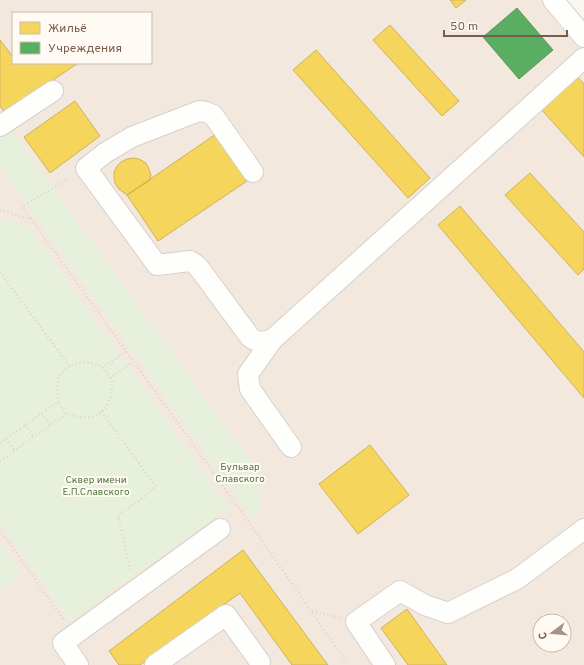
<svg xmlns="http://www.w3.org/2000/svg" width="584" height="665" viewBox="0 0 584 665" font-family="Overpass,sans-serif">
	<style>
		.residential { fill: #f2e8de; fill-rule: evenodd }
		.green { fill: #e7f0db }
		.homes { fill: #f6d55c; stroke: #d1b158 }
		.public { fill: #5aae61; stroke: #64955b }
		.lines { fill: none; stroke-linecap: round; stroke-linejoin: round }
		.minor-casing { stroke: #d7d1cb; stroke-width: 22 }
		.path { stroke: #dcd5d0; stroke-width: 2.5; stroke-dasharray: 1 3; stroke-linecap: butt }
		.minor { stroke: #fefefd; stroke-width: 20 }
		.labels { text-anchor: middle; dominant-baseline: central; stroke-width: 4; stroke-linejoin: round; paint-order: stroke }
		.park-label { font-size: 10px; fill: #537a41; stroke: #fffaf3 }
	</style>
	<rect width="100%" height="100%" fill="#f9f5f0"/>
	<path class="residential" d="M0,0H543L584,49V665H0ZM13,13H151V63H13ZM540,621H564V645H540Z"/>
	<path class="green" d="M10,129L255,467L261,510L252,517L0,167V135Z
		M0,218L28,226L229,508L69,621L0,522Z
		M0,543L23,574L0,590Z"/>
	<path class="homes" d="M450,0H466L456,8Z
		M390,25L459,101L442,116L373,40Z
		M0,40L13,57V63H78L5,113L0,106Z
		M316,50L430,178L408,198L293,70Z
		M576,75L584,84V157L540,108Z
		M75,101L100,136L50,173L24,137Z
		M216,134L247,181L158,241L127,195Z
		M133,158L139,159L146,163L149,169L151,175L150,180L127,195L119,189L115,183L114,178V172L117,166L121,162L127,159Z
		M530,173L584,232V269L578,275L505,195Z
		M460,206L584,352V398L438,225Z
		M370,445L409,495L358,534L319,484Z
		M243,550L328,665H292L240,593L140,665H119L109,651Z
		M407,609L447,665H408L381,628Z"/>
	<path class="public" d="M517,8L553,50L519,79L483,37Z"/>
	<g class="lines">
		<g class="minor-casing">
			<path id="minor" d="M553,0L584,37
				M0,126L53,91
				M253,172L213,115L206,112L199,111L132,137L105,153L86,168L157,265L190,261L195,264L199,268L250,337C257,343 264,343 273,339L584,58
				M273,339L248,374L250,389L291,447
				M78,665L63,643L220,529
				M155,665L226,615L260,662
				M385,665L356,622L400,591L425,605L448,613L517,579L584,529"/>
		</g>
		<path class="path" d="M0,210L31,219C137,367 245,514 348,665
			M30,218L22,207L71,177
			M0,272L70,367
			M102,368L126,351
			M110,378L133,362
			M101,411L156,487L118,516L131,572
			M42,414L50,425
			M25,425L34,437
			M6,439L15,451
			M0,443L58,402L66,414L81,417H94L106,408L111,395L112,381C109,376 105,368 100,366C82,357 59,365 57,386C57,391 58,397 58,402
			M0,461L66,414
			M0,530L64,620
			M312,611L340,618"/>
		<use href="#minor" class="minor"/>
	</g>
	<g class="labels">
		<g class="park-label">
			<text x="240" y="467">Бульвар<tspan x="240" dy="12">Славского</tspan></text>
			<text x="96" y="480">Сквер имени<tspan x="96" dy="12">Е.П.Славского</tspan></text>
		</g>
	</g>
	<rect x="12" y="12" width="140" height="52" fill="#fffaf3" stroke="#cabbb1"/>
	<rect x="20" y="22" width="20" height="12" fill="#f6d55c" stroke="#cabbb1"/>
	<text x="48" y="32" font-size="12" fill="#7a5c4d">Жильё</text>
	<rect x="20" y="42" width="20" height="12" fill="#5aae61" stroke="#cabbb1"/>
	<text x="48" y="52" font-size="12" fill="#7a5c4d">Учреждения</text>
	<g transform="translate(552 633) rotate(254)"><circle r="19" fill="#fffaf3" stroke="#cabbb1"/>
	<path d="M0-3L7 15L0 10L-7 15Z" fill="#a69286"/>
	<text y="-6" font-size="11" font-weight="bold" text-anchor="middle" fill="#7a5c4d">С</text>
	</g>
	<path d="M444 30v6h123v-6" fill="none" stroke="#7a5c4d" stroke-width="2"/>
	<text x="450" y="30" font-size="12" fill="#7a5c4d" stroke="#fffaf3" stroke-width="3" paint-order="stroke">50 m</text>
</svg>
